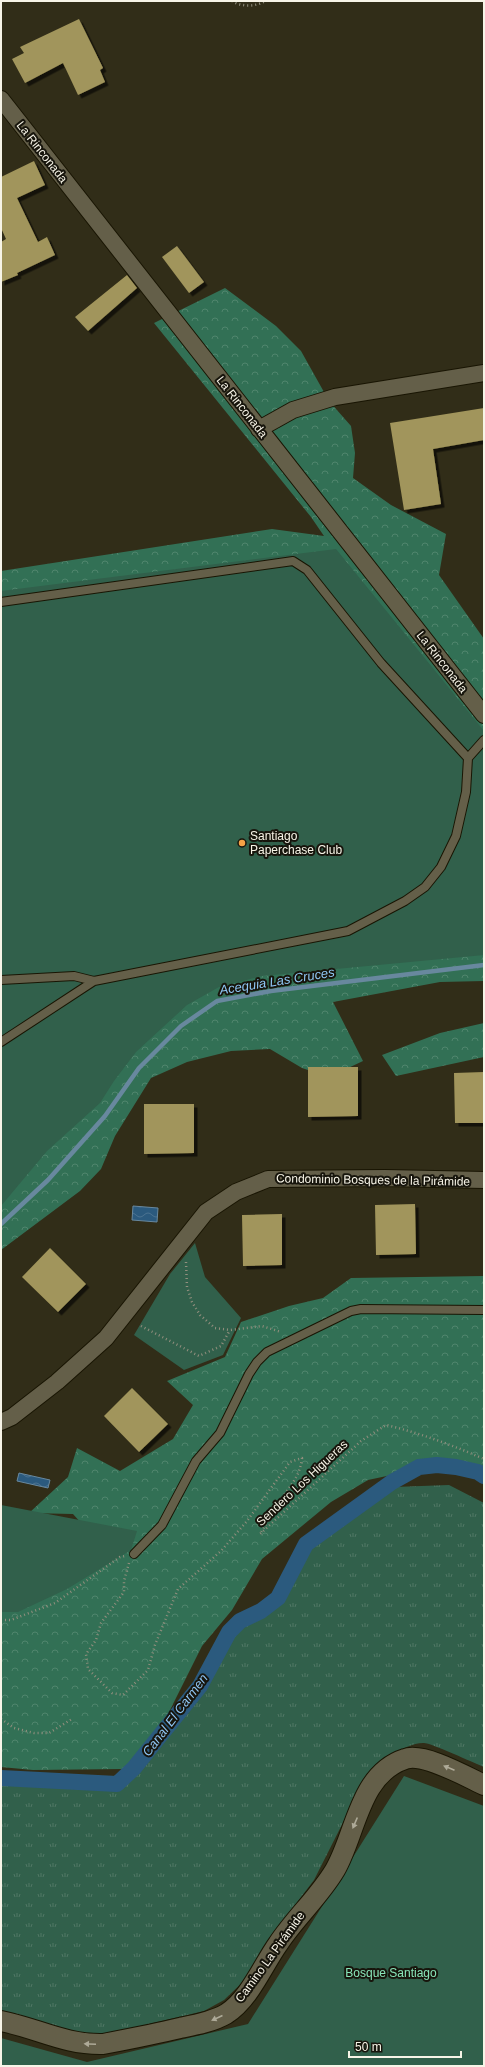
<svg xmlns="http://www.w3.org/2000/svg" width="485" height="2067" viewBox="0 0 485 2067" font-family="Helvetica,sans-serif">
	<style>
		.grass { fill: url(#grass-tufts) }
		.forest { fill: url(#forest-crowns) }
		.park { fill: #31604b }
		.water { fill: url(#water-waves); stroke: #68889e }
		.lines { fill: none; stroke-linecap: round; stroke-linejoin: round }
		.stream { stroke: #68889e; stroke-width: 4.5 }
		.canal { stroke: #2b5a7e; stroke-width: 16 }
		.building { fill: #a1955b; filter: url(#shadow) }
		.service-casing { stroke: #191503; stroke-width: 10 }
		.minor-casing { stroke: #191503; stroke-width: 18 }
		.tertiary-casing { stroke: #191503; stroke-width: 22 }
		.path { stroke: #928f7e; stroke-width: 2.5; stroke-dasharray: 1 3; stroke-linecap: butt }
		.service { stroke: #645f49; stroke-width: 8 }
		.minor { stroke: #645f49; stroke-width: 16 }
		.tertiary { stroke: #645f49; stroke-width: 20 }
		.oneway { fill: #aeaa98 }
		.poi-dot { fill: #f6a246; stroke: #17150c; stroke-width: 1.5 }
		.labels { text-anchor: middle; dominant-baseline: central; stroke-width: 4; stroke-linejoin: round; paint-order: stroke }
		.street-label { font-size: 12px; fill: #f7f4e7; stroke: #17150c }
		.poi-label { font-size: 12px; fill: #f7f4e7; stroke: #17150c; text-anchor: start }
		.park-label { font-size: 12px; fill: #88e5b9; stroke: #17150c }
		.water-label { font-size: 13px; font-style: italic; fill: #8fc6f4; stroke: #17150c }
	</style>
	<defs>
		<pattern id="grass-tufts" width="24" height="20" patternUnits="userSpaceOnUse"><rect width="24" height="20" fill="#31604b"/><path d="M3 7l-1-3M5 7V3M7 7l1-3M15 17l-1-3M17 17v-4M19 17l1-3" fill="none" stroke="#507765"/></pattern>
		<pattern id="forest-crowns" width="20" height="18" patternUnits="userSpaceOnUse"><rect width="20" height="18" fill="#327055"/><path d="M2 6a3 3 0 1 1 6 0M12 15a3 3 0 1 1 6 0" fill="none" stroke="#50856d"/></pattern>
		<pattern id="water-waves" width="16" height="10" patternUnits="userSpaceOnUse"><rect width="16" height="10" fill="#2b5a7e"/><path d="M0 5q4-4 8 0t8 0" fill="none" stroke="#4a7290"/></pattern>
		<filter id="shadow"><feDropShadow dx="3.5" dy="3.5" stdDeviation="0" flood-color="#0009"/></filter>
	</defs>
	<rect width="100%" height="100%" fill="#312d18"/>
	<path class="grass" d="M449,1485L484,1503V1767C474,1763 431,1743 424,1743C405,1742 376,1766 365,1779L314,1880L279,1926L249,1976L224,2000L204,2011L102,2035L67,2032L1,2013V1783L119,1789L138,1772L203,1690L222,1641L276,1593L293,1560L320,1538L394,1487Z"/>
	<path class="forest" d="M225,288L276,326L301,351L329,401L351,426L355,453L353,478L391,505L446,534L439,575L484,639V981L440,982L333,1002L363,1061L329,1077L302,1068L270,1049L231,1051L187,1062L151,1078L115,1136L101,1169L80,1191L1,1250V571L272,529L324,536L311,517L154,323Z
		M484,1023V1057L396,1076L382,1055L440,1033Z
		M484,1276V1482L454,1471H410L368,1480L331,1502L262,1559L232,1610L202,1646L165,1720L142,1750L123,1769L33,1770L1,1767V1599L92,1535L73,1514L29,1513L68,1477L77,1448L120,1471L173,1439L193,1405L167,1381L225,1357L241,1322L289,1306L323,1298L351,1278Z"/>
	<path class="park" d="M336,549L484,731V955L262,976L219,987L187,1005L136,1052L114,1081L100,1103L47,1151L1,1206V591Z
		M195,1243L205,1277L241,1318L223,1355L184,1370L134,1335L170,1274Z
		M1,1505L137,1531L131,1550L67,1589L18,1612H1Z
		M404,1776L484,1806V2066H1V2038L87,2062L248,2024Z"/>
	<path class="water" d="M133,1206L158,1208L157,1222L132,1220Z
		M19,1473L50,1480L48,1488L17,1481Z"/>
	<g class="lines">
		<path class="stream" d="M1,1224L48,1180L105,1116L139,1068L181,1026L217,1001L271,991L484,965"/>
		<path class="canal" d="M1,1778L117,1784L134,1768L200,1686L229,1632L240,1621L261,1611L278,1598L306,1544L392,1482L419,1467L437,1465L456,1467L478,1472L484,1476"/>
	</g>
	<path class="building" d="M79,19L103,68L100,70L105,82L78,95L63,63L25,83L12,59L24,53L20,47Z
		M34,161L45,185L17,198L38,242L47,237L55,255L17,273L18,275L1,282V242L6,239L1,228V177Z
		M177,246L204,282L189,293L162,257Z
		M127,275L137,288L88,331L75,317Z
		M484,408V440L433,449L441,504L404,510L390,423Z
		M308,1067H358V1116L308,1117Z
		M484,1072V1123H455L454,1073Z
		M144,1104H194V1153L144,1154Z
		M415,1204L416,1254L376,1255L375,1205Z
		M282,1214V1265L243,1266L242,1215Z
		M50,1248L86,1284L58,1312L22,1277Z
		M132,1388L168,1424L139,1452L104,1416Z"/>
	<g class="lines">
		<g class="service-casing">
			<path id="service" d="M1,602L293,561L307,570L381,663L468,758
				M1,980L74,976L94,981
				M1,1042L94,981L348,931L405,901L425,887L441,867L456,836L466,792L468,758L484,740
				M134,1554L162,1525L196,1461L220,1433L249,1374L257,1362L267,1352L351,1311L361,1309L484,1310"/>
		</g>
		<g class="minor-casing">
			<path id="minor" d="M1,99L484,715
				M259,429L293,410L335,397L484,373
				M1,1422L12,1417L57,1382L106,1338L206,1212L236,1192L268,1179L385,1178L484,1180"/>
		</g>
		<g class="tertiary-casing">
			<path id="tertiary" d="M1,2021C37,2028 65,2045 103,2044C129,2039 155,2034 180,2028C195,2025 212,2022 226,2014C249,2000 263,1965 278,1944C295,1918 319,1897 335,1870C356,1834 359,1774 405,1759C423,1752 467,1777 484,1785"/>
		</g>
		<path class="path" d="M232,1C241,7 256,7 265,1
			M186,1262L187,1287L192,1302L200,1315L215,1328L230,1330L262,1326L281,1332
			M141,1326L199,1356L221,1346L230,1330
			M129,1563L124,1581V1592L101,1623L96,1640L86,1654L88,1669L112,1693L123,1695L148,1670L155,1645L178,1589L221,1551L247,1521L290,1462L302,1458C300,1476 291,1485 281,1499C273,1510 267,1523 260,1534L361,1441L386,1425C420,1433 452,1445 484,1459
			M1,1620H11L55,1603L120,1557L125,1556
			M1,1719L14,1728L34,1733H49L72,1719"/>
		<use href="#service" class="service"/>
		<use href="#minor" class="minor"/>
		<use href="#tertiary" class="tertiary"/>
	</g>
	<defs><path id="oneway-solid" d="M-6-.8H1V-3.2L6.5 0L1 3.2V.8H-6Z"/></defs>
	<g class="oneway">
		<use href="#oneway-solid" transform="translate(449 1768) rotate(-157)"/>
		<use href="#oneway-solid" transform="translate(355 1823) rotate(113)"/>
		<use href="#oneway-solid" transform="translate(217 2018) rotate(156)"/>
		<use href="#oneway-solid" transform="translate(90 2044) rotate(-178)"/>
	</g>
	<circle class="poi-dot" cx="242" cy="843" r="4"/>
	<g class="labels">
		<g class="street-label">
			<text transform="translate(42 152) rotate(52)">La Rinconada</text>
			<text transform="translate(242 407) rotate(52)">La Rinconada</text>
			<text transform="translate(442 662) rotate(52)">La Rinconada</text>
			<text transform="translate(373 1180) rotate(1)">Condominio Bosques de la Pirámide</text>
			<text transform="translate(302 1483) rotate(-43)">Sendero Los Higueras</text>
			<text transform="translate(270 1957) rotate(-54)">Camino La Pirámide</text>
		</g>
		<g class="poi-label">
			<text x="250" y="836">Santiago<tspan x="250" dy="14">Paperchase Club</tspan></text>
		</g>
		<g class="park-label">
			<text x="391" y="1973">Bosque Santiago</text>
		</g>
		<g class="water-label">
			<text transform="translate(277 981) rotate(-9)">Acequia Las Cruces</text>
			<text transform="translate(175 1715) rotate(-53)">Canal El Carmen</text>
		</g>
	</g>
	<rect width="485" height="2067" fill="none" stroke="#f7f4e7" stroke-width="4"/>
	<path d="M349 2051v6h112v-6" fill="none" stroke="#f7f4e7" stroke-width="2"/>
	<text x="355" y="2051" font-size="12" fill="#f7f4e7" stroke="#17150c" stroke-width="3" paint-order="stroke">50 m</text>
</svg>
